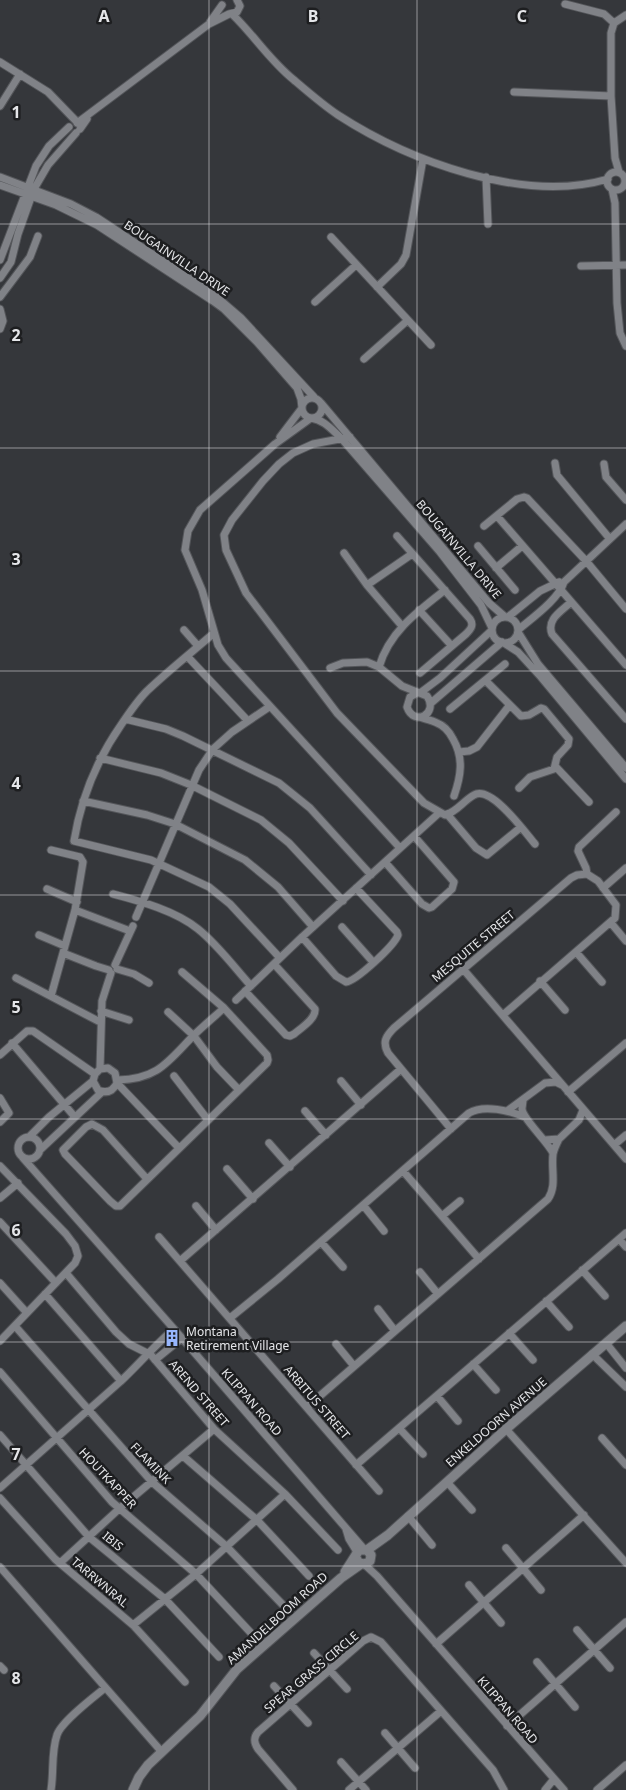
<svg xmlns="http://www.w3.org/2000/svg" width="626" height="1790" viewBox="0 0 626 1790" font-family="'Noto Sans',sans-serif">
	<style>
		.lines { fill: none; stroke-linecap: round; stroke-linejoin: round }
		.minor-casing { stroke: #54565a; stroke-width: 9 }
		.tertiary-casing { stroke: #54565a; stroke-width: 11 }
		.minor { stroke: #808287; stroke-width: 7 }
		.tertiary { stroke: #808287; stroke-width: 9 }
		.grid { fill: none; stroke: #e5e6e9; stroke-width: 1; stroke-opacity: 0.55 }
		.labels { text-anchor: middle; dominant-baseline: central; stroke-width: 5; stroke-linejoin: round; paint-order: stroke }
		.street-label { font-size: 12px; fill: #e5e6e9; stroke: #1d1e20 }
		.poi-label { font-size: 12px; fill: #e5e6e9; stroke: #1d1e20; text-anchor: start }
		.grid-label { font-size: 16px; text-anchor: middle; font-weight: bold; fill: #e5e6e9; stroke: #1d1e20; stroke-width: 5; stroke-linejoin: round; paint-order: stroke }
	</style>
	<rect width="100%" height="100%" fill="#35373b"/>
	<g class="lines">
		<g class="minor-casing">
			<path id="minor" d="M565,4L604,14L614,23
				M232,14C254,35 270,61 294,80C308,92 323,105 338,115C409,161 524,204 608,179
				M210,22L222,5
				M0,62L48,92L77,122
				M514,92L611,96
				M0,106L20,74
				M77,123L209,24L229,14L237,12L240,6L237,0
				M80,129L87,119
				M607 181a9 9 0 1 1 18 0a9 9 0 1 1-18 0Z
				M619,172L615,158L611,96V33L614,23L626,15
				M0,177L71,204L96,217L213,294L241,318L314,397
				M486,177L488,224
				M0,185L56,205L97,225L213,301L224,309L257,342L297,388L301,399L302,408L280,437
				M612,189L615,203L617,303L620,333L626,346
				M331,237L431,345
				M0,260L36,166L49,146L69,127
				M581,266L626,265
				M0,278L11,262L18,234L34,189L48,165L76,133
				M377,287L401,264L406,255L423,159
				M0,297L30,257L38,236
				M315,302L356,265
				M0,309L3,321L0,329
				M364,359L408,320
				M302 408a10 10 0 1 1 20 0a10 10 0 1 1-20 0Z
				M321,403L489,603L504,616
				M350,437L313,444L293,453L279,464L263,481L232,520L224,535L226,550L246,593L337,713L424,803L445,815C457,812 463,801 474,795C491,785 524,831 535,844
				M555,463L557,475L610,539
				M604,464L606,477L626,500
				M497,516L626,665
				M484,526L517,499L524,497L527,498L587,562L626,609
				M397,536L470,619C474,625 471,629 466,634L420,673
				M478,546L515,590
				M344,553L367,585L402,626
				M496,568L522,546
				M367,585L412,554
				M571,602C562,611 546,619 552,634L626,719
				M419,610L451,645
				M492 630a13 13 0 1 1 26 0a13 13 0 1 1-26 0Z
				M508,617L540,591L559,582
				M184,630L198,646
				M518,630C532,618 559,599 564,582L626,524
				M518,632L538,664L626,768
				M214,633C192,652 168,671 147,691C137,701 129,713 121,725C96,761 81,798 74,841L151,860L209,887L230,904L280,958
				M504,643L518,652L541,677L626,779
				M187,656L248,721
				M379,667C389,632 418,611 445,590
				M330,668L343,663L367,662L379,667L402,686L427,696C439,714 414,727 407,707L410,697L417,693
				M486,681L521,716L529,715L541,708L544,709L569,739L568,745L557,757L554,769L530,777L519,788
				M420,693L440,678L492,630
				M431,703L502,642
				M450,709L505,664
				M419,717C425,719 432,720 437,723C445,726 450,733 453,739C464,758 461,776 454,796
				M125,719L166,729L183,736L279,783L310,808L371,875
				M459,752L469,751L477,747L509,706
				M100,758L161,773L191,785L261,820L289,843L343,901
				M556,767L589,802
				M83,801L147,815L175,824L245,860L278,887L313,927
				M447,814L476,848L487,855L521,827
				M400,848L226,658L218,645L202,590L185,550L188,531L200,510L275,444L311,418C324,420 331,429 341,438L440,552L481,605L492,628
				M385,862L422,904L429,908L432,907L452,889L454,882L414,836
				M603,888L626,868
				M47,889L77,902
				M113,894C140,901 176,911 198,929C218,945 234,967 251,986
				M75,910L130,931
				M136,917L199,770L213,749L232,732L269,707
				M611,923L626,941
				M342,927L373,962
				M39,935L65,946
				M302,937L336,976L346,982C356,981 394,946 398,935L397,932L356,888
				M576,952L602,982
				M63,953L96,966L109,970
				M115,965L133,926
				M117,969L134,974L149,983
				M463,969L626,1159
				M16,978L100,1022
				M540,981L565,1010
				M245,991L286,1035L290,1036L294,1034C301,1028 316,1019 315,1009L274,964
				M51,996L75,910L83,862L80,857L51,850
				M236,1000L302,937L439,813
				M101,1011L129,1020
				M168,1012L194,1036L217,1067L239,1090
				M503,1015L615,918L616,905L598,881L587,874L586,868L578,851L579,847L616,812
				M12,1043L74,1116
				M0,1055L27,1031H33L95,1074
				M100,1069L108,1068L115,1073L117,1083C113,1091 107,1094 98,1090L93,1081L95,1074L100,1069L102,1001L111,973
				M174,1076L208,1120
				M118,1080C157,1079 167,1063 192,1037C202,1027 214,1017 224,1008
				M341,1081L361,1105
				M117,1083L179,1148
				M568,1092L626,1043
				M0,1098L9,1113L0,1122
				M523,1100C523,1102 522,1107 522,1109C523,1119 547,1141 553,1153
				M305,1111L326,1135
				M507,1111L545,1083L556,1082L562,1085
				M451,1129L388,1053C382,1042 386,1036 394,1028L571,878L577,875L587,874
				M18 1148a11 11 0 1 1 22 0a11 11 0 1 1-22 0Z
				M29,1137L49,1117L93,1081
				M545,1140L559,1139L579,1120L583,1110
				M269,1143L290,1167
				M614,1145L626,1135
				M40,1150L102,1092
				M23,1158L174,1329L364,1549
				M0,1166L66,1234L75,1246L78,1256L75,1263L0,1341
				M227,1169L253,1199
				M403,1171L479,1259
				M147,1179L103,1130L92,1124L86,1127L63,1150L65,1154L110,1201L116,1206H120L267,1063L268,1060L267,1055L224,1008L182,972
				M0,1198L18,1183
				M363,1205L384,1231
				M196,1206L216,1230
				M442,1216L460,1201
				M0,1222L56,1283
				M159,1237L379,1491
				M619,1239L626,1247
				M321,1242L343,1267
				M180,1261L401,1069
				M582,1270L605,1296
				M420,1272L438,1294
				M66,1273L116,1332L129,1344L151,1355L214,1429L285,1494L338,1550
				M0,1283L27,1313
				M45,1294L121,1381
				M546,1301L569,1327
				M378,1309L395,1331
				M230,1318L278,1279L469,1113C484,1104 510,1111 525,1117
				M15,1326L152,1482L226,1546L282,1604
				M509,1333L533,1360
				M606,1343L626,1368
				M336,1344L354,1366
				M592,1354L626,1387
				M155,1360L182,1338
				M473,1364L496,1390
				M0,1372L112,1502L196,1574L251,1633
				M437,1396L458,1421
				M307,1407L548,1199C557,1186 551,1170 553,1154C554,1149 557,1143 559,1139
				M399,1428L423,1454
				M506,1429L626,1563
				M0,1435L89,1537L165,1599L219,1657
				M602,1438L626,1465
				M183,1456L257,1520L309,1576
				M356,1465L626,1233
				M447,1482L472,1510
				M0,1488L121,1381C139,1364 155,1345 174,1329
				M0,1498L55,1559L133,1625L185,1682
				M408,1516L432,1545
				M346,1529L349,1539L357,1552
				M506,1548L541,1590
				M60,1563L119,1509L214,1429
				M364,1564L377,1576L564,1790
				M0,1567L161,1751
				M469,1585L501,1623
				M133,1625L196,1574L285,1494
				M577,1630L610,1668
				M436,1644L584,1515
				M314,1653L347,1689
				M537,1662L575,1707
				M0,1666L4,1670
				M274,1686L308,1723
				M507,1726L626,1622
				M385,1733L415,1768
				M341,1762L366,1790
				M51,1790C54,1772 51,1752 57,1735C61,1722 94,1697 105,1688
				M293,1790L258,1749C254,1743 253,1738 258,1732L363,1641L371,1637L381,1642L493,1770L504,1790
				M349,1790L441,1711
				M545,1790L554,1779
				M597,1790L626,1765"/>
		</g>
		<g class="tertiary-casing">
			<path id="tertiary" d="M367,1550L388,1535L506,1429L626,1326
				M345,1572L359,1550H367L371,1555L370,1561L365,1564L359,1563L356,1558
				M133,1790L139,1777L148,1765L200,1716L237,1669L341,1578L361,1564"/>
		</g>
		<use href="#minor" class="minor"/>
		<use href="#tertiary" class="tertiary"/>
	</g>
	<path class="grid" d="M209,0V1790M417,0V1790M0,224H626M0,448H626M0,671H626M0,895H626M0,1119H626M0,1342H626M0,1566H626"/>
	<defs>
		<g id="building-bare" transform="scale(1.35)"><path d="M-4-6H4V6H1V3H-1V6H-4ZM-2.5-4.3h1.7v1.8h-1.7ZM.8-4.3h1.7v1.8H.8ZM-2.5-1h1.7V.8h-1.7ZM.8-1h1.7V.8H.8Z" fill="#97b6fd" stroke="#1d1e20" stroke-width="2.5" paint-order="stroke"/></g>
	</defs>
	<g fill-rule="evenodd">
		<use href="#building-bare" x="172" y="1338"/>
	</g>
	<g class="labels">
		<g class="street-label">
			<text transform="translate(177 258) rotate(34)">BOUGAINVILLA DRIVE</text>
			<text transform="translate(459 549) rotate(50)">BOUGAINVILLA DRIVE</text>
			<text transform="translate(473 946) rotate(-40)">MESQUITE STREET</text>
			<text transform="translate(199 1393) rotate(49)">AREND STREET</text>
			<text transform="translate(252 1402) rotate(49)">KLIPPAN ROAD</text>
			<text transform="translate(317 1402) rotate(49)">ARBITUS STREET</text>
			<text transform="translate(496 1422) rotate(-41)">ENKELDOORN AVENUE</text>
			<text transform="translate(151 1463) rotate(46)">FLAMINK</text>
			<text transform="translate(108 1478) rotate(47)">HOUTKAPPER</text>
			<text transform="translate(113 1541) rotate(39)">IBIS</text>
			<text transform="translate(100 1582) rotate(40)">TARRWNRAL</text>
			<text transform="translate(277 1618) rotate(-42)">AMANDELBOOM ROAD</text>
			<text transform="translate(311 1672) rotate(-40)">SPEAR GRASS CIRCLE</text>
			<text transform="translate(508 1710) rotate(49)">KLIPPAN ROAD</text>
		</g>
		<g class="poi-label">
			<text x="186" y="1331">Montana<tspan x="186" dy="14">Retirement Village</tspan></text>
		</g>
	</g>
	<g class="grid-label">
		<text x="104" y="22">A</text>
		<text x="313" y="22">B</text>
		<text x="522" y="22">C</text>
		<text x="16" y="118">1</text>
		<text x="16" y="341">2</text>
		<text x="16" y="565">3</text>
		<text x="16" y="789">4</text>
		<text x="16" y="1013">5</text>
		<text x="16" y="1236">6</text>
		<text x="16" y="1460">7</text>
		<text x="16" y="1684">8</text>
	</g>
</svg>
